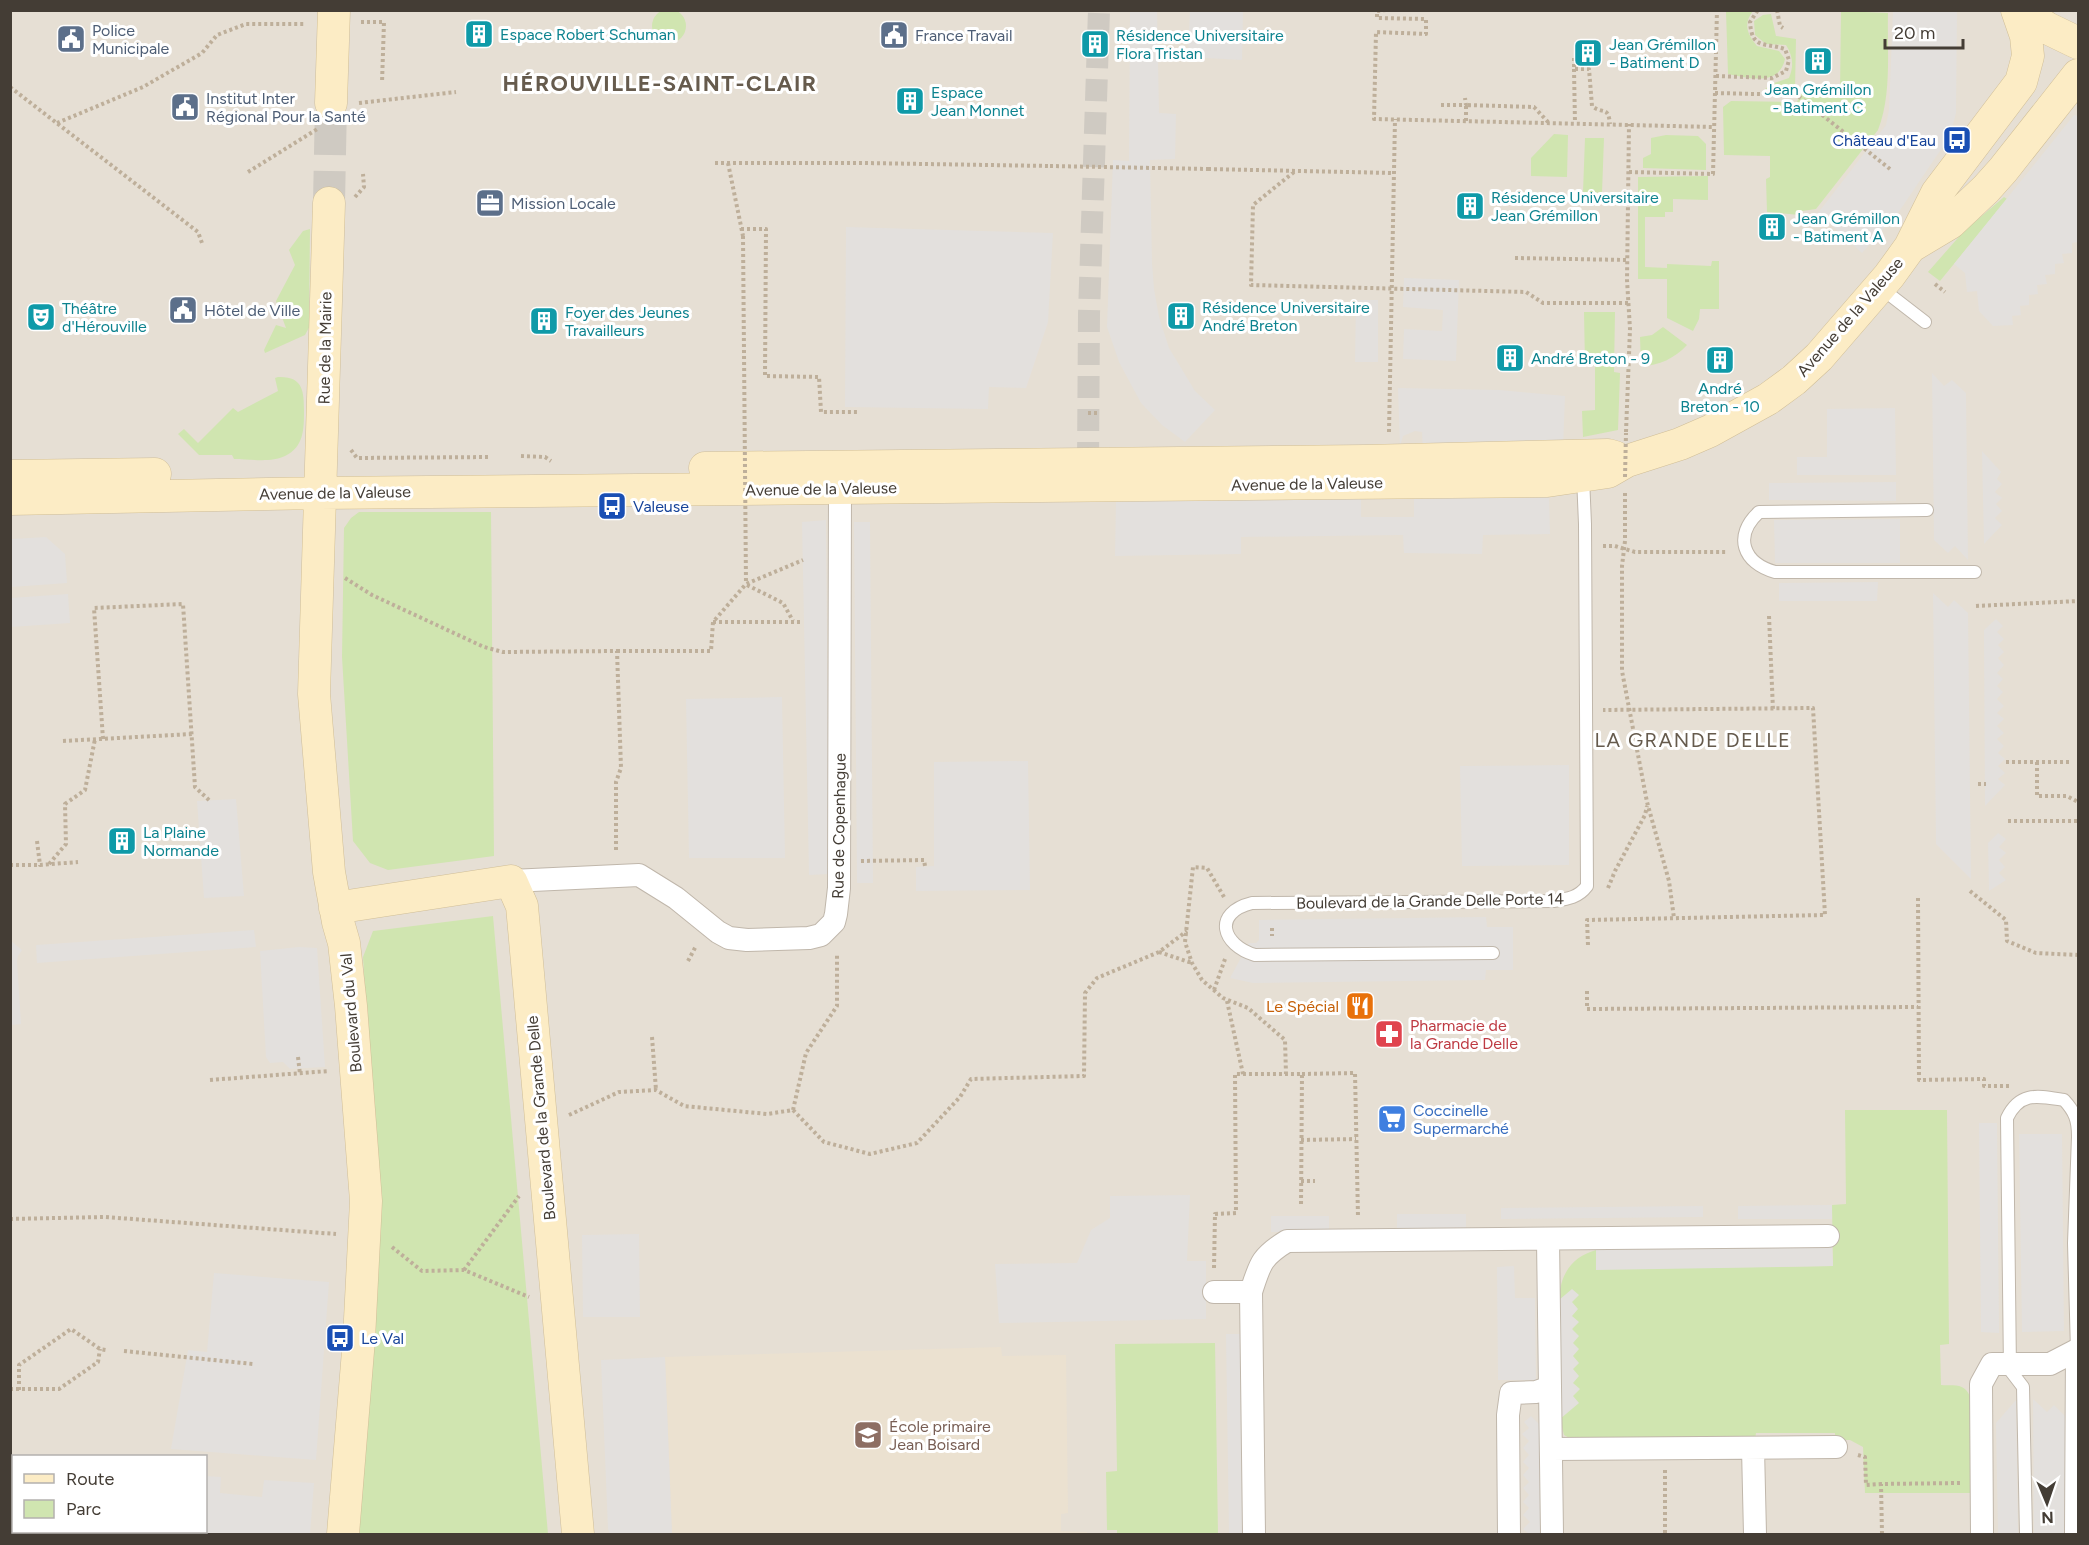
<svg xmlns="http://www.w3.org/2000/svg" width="2089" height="1545" viewBox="0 0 2089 1545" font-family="Figtree,sans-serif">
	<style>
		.residential { fill: #e6dfd4; fill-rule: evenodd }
		.education { fill: #ebe1d0 }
		.green { fill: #d0e5b0 }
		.parking { fill: #e3e0dd }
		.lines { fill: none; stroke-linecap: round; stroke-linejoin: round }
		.street-tunnel { stroke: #cfcac2; stroke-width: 22; stroke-dasharray: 22 11; stroke-linecap: butt }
		.secondary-tunnel { stroke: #cfcac2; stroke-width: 32; stroke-dasharray: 32 16; stroke-linecap: butt }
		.lane-casing { stroke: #c0b7ab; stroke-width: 14 }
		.street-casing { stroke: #c0b7ab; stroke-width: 24 }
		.secondary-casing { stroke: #d0be97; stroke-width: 33 }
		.path { stroke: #beaf9a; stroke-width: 4; stroke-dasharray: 3 3; stroke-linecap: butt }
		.lane { stroke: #fff; stroke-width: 12 }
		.street { stroke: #fff; stroke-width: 22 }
		.secondary { stroke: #fcecc5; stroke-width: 32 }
		.path-bridge { stroke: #beaf9a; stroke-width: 4; stroke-dasharray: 3 3; stroke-linecap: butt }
		.labels { text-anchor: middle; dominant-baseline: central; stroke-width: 6; stroke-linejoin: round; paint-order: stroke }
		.service-label { font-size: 16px; fill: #4e5e75; stroke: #fff; text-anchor: start }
		.culture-label { font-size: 16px; fill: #0d838f; stroke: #fff; text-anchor: start }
		.transit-label { font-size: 16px; fill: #164399; stroke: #fff; text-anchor: start }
		.street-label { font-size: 16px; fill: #443d35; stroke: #fff }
		.food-label { font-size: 16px; fill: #c56008; stroke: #fff; text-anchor: end }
		.health-label { font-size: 16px; fill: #be3a42; stroke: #fff; text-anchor: start }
		.shop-label { font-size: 16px; fill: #366cbe; stroke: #fff; text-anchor: start }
		.education-label { font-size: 16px; fill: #785e54; stroke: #fff; text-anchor: start }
		.quarter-label { font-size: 20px; letter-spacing: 1.5px; fill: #665b4d; stroke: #fff }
		.district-label { font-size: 22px; font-weight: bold; letter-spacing: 1.5px; fill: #665b4d; stroke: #fff }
	</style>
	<rect width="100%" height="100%" fill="#f2ede5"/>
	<path class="residential" d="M10,11H2078V1534H11ZM14,1456H206V1532H14Z"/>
	<path class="education" d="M1001,1347L1002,1356L1066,1355L1068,1513L1061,1514V1531L1087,1532V1534H672L665,1357Z"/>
	<path class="green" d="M652 26a17 17 0 1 1 34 0a17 17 0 1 1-34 0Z
		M1726,11H1753C1743,24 1747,34 1757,46L1779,51L1785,59C1779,87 1748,78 1728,74Z
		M1841,11L1888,13C1887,51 1892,94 1878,130L1816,209L1802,211L1800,215L1767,212L1766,179L1770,177V156L1724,155L1723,107L1731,101L1797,102L1801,92H1840Z
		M1771,14L1776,36L1796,39L1795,89H1765L1771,84L1789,78C1794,66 1793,56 1786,45L1766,44L1755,35L1754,21L1763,15Z
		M1554,134L1568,135L1567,177L1531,176V158Z
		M1666,135L1698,136L1706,144V170L1643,168V158L1651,154V138Z
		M1585,138H1604L1602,193L1583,192Z
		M1708,176V200L1673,199V212H1665V217H1645V267L1667,268V264L1711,266L1712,261H1719V309H1700L1699,319L1693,331L1667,318V279H1638V177Z
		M2004,197L2007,199L1940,281L1928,272L1964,231Z
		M310,229L309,319L312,322L305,335L265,353L264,350L276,325L286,328L276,301L295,265L289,250L303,231Z
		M1584,312H1615L1614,372L1620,373L1618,430L1583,437L1582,411L1595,410V366L1585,365Z
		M1663,327L1687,345C1675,358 1659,366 1641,366L1640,337L1652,335Z
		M278,377C303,376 304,391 304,411C304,429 304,447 285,456C271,463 249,459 234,459L232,455H199L178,434L184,429L198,443L233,408L238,412L278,391L275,378Z
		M359,512H491L494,856L388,870L370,863L353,841L342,657L344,528L351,518Z
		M493,916L548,1534H356L379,1230L363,957L373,931Z
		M1845,1110H1947L1949,1344L1940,1345L1941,1385C1953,1386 1965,1382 1970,1397L1971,1493H1865L1863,1447L1850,1440H1835V1433H1756L1755,1439L1573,1440L1564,1435L1560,1419L1573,1396L1572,1316L1559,1300C1560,1275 1571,1257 1596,1250V1269L1833,1266L1832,1205L1846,1204Z
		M1215,1343L1218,1534H1117V1530H1107L1106,1472L1117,1471L1115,1344Z"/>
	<path class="parking" d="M1190,10L1243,11L1242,60L1188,57Z
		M1130,11H1157L1159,113L1176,114L1175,159L1150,160L1152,263L1154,289L1159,317L1169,348L1195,391L1215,410L1185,442L1162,425L1141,403L1119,362L1107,327L1113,160L1129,161Z
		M1893,11H1957L1956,113L1950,136L1900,210L1862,253L1818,213L1886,125L1889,110Z
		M2074,115L2078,116V242L2072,243V253L2062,254L2064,263L2055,264V274L2045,275L2047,284L2037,285L2038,294L2029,295V305L2020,306L2021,315L2012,316L2013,325L1993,326L1979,311L1977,291L1967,292L1965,273L1954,264Z
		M846,227L1053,233L1048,322L1026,388L989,387L988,409L845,407Z
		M1404,278L1459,280L1456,361L1403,359L1404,329L1442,331L1443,310L1403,307Z
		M1356,300H1378V362H1355Z
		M1932,373L1944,386L1952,380L1966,393L1968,560L1955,546L1948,553L1934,540Z
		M1398,388L1500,390L1565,396L1563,448L1423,450L1422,432L1415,431L1403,436L1400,446Z
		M1895,408L1896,475H1797V457H1827V409Z
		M1982,451L2001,472L1997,479L2002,484L1995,492L2002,498L1996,504L2002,511L1995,518L2002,525L1984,544Z
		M1896,482V501L1769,500V483Z
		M1549,496L1550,534L1483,535L1482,554L1404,553L1403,535L1241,537V554L1115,556L1116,500L1361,498V517H1414V498Z
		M1900,519V563H1775L1774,520Z
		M826,520L829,874L809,875L802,522Z
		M854,522H870L873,883H857Z
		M46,537L65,554L67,583L11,587V539Z
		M1878,582L1877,601H1779V583Z
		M1933,593L1948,607L1954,600L1968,613L1971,879L1936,844Z
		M68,594L70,623L11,627V598Z
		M1996,619L2003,626L1997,632L2004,639L1998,645L2004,652L1998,658L2004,665L1997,673L2003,679L1997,686L2003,692L1997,699L2004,706L1997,713L2004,719L1997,726L2004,733L1997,739L2004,746L1998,753L2005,759L1998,766L2005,773L1998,779L2005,785L1985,806L1984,630Z
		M782,697L785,858H689L686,699Z
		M1028,761L1030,890L916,891V867L934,866V762Z
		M1569,765V865L1462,866L1460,766Z
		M236,799L244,896L204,898L197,801Z
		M1998,833L2006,839L1999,847L2006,853L1999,860L2005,867L1999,873L2006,880L1989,891L1988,843Z
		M1486,917L1487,927H1513V970H1486L1485,980L1253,983L1230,978L1249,943H1256L1259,940V920Z
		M254,930L256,947L37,963L36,945Z
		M10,940L22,950L18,956L17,961L21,1024L11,1025Z
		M299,947L317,948L325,1067L290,1069L283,1062L270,1063L266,1057L260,951Z
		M1979,1123H1997L1999,1333L1981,1332Z
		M2019,1134H2062L2064,1331L2022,1332Z
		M1190,1195L1187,1261H1206V1319L999,1323L995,1264L1077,1263L1091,1230L1110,1218V1196Z
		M1832,1205V1219H1738V1206Z
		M1703,1206V1217L1501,1219V1208Z
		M1397,1214H1466V1230L1397,1231Z
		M1271,1216H1329V1232H1271Z
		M639,1234L640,1317H583L582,1235Z
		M1832,1247L1833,1266L1596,1270V1250Z
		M1514,1266L1515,1298H1535L1536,1380H1498L1497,1267Z
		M214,1273L329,1282L316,1460L171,1449L188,1350L207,1352Z
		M1572,1289L1579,1295L1572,1302L1578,1309L1572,1316L1579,1322L1572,1329L1579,1336L1573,1343L1579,1349L1573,1356L1579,1363L1573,1369L1579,1376L1573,1383L1580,1389L1573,1396L1579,1403L1560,1419L1559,1300Z
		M1226,1334H1244L1246,1534H1229Z
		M665,1357L672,1534H610L608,1529L601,1360Z
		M2033,1399L2047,1412L2054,1405L2068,1419L2069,1534H2034Z
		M2016,1400L2018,1534H1998L1996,1423Z
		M1531,1416L1542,1427L1543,1534H1529L1523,1529L1530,1522L1523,1515L1529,1508L1523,1502L1529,1495L1523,1488L1529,1482L1523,1475L1529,1468L1523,1462L1529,1455L1523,1448L1529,1441L1522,1434L1529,1428L1524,1422Z
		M206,1476L221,1477L220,1493L262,1497L264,1480L314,1483L310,1534H18V1532H206Z"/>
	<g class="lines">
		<path class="street-tunnel" d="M1088,464L1089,314L1099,10"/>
		<path class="secondary-tunnel" d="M329,203L331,103"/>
		<g class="lane-casing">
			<path id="lane" d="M1881,288L1925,322
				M1927,510L1759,512C1733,536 1743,563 1775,572H1975
				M1493,953L1255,955C1222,945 1212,913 1252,903L1553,901C1567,899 1578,898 1587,886L1585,524L1583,477
				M2077,1350L2074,1243L2078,1137
				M2026,1534L2023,1387L2010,1370L2007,1118C2020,1091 2038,1096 2064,1100C2075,1112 2078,1120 2078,1136"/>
		</g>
		<g class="street-casing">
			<path id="street" d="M511,881L639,875L676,898L718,932L729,938L747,940L809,938L821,935L834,922L836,914L839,888L840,489
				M1548,1240L1552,1534
				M1214,1292H1251L1254,1534
				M1251,1292C1260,1264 1261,1257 1287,1241L1828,1236
				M1753,1448L1755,1534
				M1551,1449L1836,1447
				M1509,1534L1508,1415L1511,1393L1536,1392L1550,1387
				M1982,1534L1981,1384L1992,1364H2050L2077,1350
				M2076,1534L2077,1350H2078"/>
		</g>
		<g class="secondary-casing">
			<path id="secondary" d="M2020,10L2047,28L2078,43
				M331,103L334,10
				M329,203L314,694L329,872L338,922L344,943L351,1006L366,1201L359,1339L343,1534
				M1910,247L1950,223L1986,189L2003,170L2078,75
				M705,468L1365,461L1608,455L1615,457
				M10,476L155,474
				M10,499L320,493L1547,481L1608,472L1627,461L1680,444L1710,431L1768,399L1794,380L1819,357L1889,276L1910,247L1937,193L2021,82L2028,56L2026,36L2017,10
				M335,908L511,881L522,906L578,1534"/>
		</g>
		<path class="path" d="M1386,10L1377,11V18L1426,19V34L1376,32L1374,119L1714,127
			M1777,10L1780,26L1783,28
			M361,22H384L382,83
			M1574,58V69H1589L1592,106C1603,115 1608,105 1610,124
			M1574,69L1575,123
			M1716,76L1772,78L1786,71L1789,60L1785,49C1764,42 1752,50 1750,22L1758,10
			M10,87L198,232L202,243
			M1715,93L1797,95L1890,169
			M359,103L456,92
			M1441,105H1466L1465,98
			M1466,121V105L1534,107L1548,122
			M57,123L143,87L202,53L217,35L246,24H305
			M715,163H864L1050,166
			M728,163L743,236
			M1208,169L1393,173
			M248,172L319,128
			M1294,172L1253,205L1251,285L1526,292L1543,303H1630
			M1629,172L1713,174L1717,10
			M355,197L364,187L363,174
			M741,229H766L765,376L819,377L821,412H859
			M1515,258L1627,260
			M1935,284L1945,292
			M1088,413H1099
			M1389,432L1395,119
			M1626,432L1630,329L1627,280L1629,124
			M351,450L357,458L490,457
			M521,456L545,457L551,461
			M1625,493V541L1622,566V671L1647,802L1669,881L1674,918
			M1603,546H1615L1635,552H1726
			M345,578L372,595L484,647L503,652L617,651L621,768L616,782V851
			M747,585L783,603L793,621
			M1976,606L2078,601
			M1769,616L1773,710
			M713,622H802
			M617,651H711L713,622L746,584L803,560
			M103,739L94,608L183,604L195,787L210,801
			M63,741L192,734
			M2006,762H2069
			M2037,762V796H2067L2078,802
			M1978,784H1986
			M2008,821H2078
			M37,841L40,865L78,862
			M861,861L924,860L925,866
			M49,864L66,844L65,804L85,790L95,739
			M10,865H40
			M1608,888L1615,871L1645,815L1647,806
			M1970,891L2006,920L2007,941L2036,953L2078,955
			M1224,897L1207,868L1193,867L1185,942L1192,963L1202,980L1223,998L1248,1008L1285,1040L1286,1074
			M1918,898L1919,1080L1984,1079V1086H2009
			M1272,928V936
			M1588,945L1587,920L1825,915L1813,708L1603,710
			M1159,952L1192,963
			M688,961L696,946
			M1214,990L1225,959
			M1587,991V1009L1918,1007
			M1227,1001L1243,1074
			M652,1037L656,1090
			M298,1057L300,1074
			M1302,1074L1355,1073L1358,1217
			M210,1080L329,1071
			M793,1110L824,1142L870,1154L917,1143L960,1097L971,1079L1084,1076L1085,993L1097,978L1159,952L1187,931
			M569,1115L619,1092L656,1090L684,1106L767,1114L793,1110L806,1053L837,1006V954
			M1301,1140L1356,1139
			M1301,1181H1315
			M10,1219L105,1217L336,1234
			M392,1247L422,1271L464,1270L529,1297
			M1214,1268L1215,1214L1236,1213L1235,1074H1302L1301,1206
			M464,1270L519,1196
			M124,1351L253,1364
			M10,1380V1382
			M10,1389H59L98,1362L100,1349
			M19,1390V1365L71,1329L100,1349L106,1350
			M1858,1455L1865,1457L1866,1485L1881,1484
			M1665,1470V1534
			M1882,1534L1881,1484L1960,1483"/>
		<use href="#lane" class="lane"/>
		<use href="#street" class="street"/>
		<use href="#secondary" class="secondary"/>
		<path class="path-bridge" d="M1050,166L1208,169
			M743,236L746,584
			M1625,477L1626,433"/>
	</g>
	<defs>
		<g id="building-square" transform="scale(1.5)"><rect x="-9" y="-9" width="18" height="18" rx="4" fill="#0f9aa8" stroke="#fff"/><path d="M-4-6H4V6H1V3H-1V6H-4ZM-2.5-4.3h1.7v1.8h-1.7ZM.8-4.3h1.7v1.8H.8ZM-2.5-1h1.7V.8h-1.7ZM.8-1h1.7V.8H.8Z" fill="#fff"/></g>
		<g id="civic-square" transform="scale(1.5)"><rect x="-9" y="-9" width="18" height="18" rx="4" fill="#5c6f8a" stroke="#fff"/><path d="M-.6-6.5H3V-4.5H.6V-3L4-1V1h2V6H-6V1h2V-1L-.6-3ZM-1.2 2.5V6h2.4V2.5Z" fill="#fff"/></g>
		<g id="bus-square" transform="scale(1.5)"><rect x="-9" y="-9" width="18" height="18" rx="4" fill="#1a4fb4" stroke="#fff"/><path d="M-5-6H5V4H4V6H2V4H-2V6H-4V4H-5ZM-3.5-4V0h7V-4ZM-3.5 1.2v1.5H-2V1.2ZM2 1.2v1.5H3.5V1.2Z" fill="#fff"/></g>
		<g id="office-square" transform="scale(1.5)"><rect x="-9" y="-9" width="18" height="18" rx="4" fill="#5c6f8a" stroke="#fff"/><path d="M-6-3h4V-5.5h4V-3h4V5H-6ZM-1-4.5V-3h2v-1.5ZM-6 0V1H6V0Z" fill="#fff"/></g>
		<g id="theatre-square" transform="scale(1.5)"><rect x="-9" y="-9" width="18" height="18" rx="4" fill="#0f9aa8" stroke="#fff"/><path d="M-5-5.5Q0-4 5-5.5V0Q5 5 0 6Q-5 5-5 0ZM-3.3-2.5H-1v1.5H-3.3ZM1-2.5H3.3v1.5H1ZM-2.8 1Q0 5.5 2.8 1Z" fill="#fff"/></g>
		<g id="restaurant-square" transform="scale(1.5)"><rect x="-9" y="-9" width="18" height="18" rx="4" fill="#e8710a" stroke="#fff"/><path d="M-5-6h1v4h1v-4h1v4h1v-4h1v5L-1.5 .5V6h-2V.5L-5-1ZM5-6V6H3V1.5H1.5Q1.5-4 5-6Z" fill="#fff"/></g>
		<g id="pharmacy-square" transform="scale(1.5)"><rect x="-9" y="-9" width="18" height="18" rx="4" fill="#e0444e" stroke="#fff"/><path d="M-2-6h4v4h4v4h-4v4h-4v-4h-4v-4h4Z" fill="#fff"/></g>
		<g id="supermarket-square" transform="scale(1.5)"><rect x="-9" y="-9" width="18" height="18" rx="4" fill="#3f7fe0" stroke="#fff"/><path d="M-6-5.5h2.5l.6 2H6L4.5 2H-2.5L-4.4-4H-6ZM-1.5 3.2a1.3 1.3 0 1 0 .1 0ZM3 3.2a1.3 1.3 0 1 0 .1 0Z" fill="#fff"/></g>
		<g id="school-square" transform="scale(1.5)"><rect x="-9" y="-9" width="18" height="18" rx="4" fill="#8d6e63" stroke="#fff"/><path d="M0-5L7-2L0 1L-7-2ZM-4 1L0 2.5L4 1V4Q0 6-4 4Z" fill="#fff"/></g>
	</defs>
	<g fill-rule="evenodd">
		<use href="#building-square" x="479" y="34"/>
		<use href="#civic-square" x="894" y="35"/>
		<use href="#civic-square" x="71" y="39"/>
		<use href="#building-square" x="1095" y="44"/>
		<use href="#building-square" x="1588" y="53"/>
		<use href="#building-square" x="1818" y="61"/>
		<use href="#building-square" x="910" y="101"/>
		<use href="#civic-square" x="185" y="107"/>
		<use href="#bus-square" x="1957" y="140"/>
		<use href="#office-square" x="490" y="203"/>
		<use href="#building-square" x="1470" y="206"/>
		<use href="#building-square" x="1772" y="227"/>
		<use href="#civic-square" x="183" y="310"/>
		<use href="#building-square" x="1181" y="316"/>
		<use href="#theatre-square" x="41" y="317"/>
		<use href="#building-square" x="544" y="321"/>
		<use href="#building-square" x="1510" y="358"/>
		<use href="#building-square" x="1720" y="360"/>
		<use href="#bus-square" x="612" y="506"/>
		<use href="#building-square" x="122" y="841"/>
		<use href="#restaurant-square" x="1360" y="1006"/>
		<use href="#pharmacy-square" x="1389" y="1034"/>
		<use href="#supermarket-square" x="1392" y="1119"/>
		<use href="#bus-square" x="340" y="1338"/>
		<use href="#school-square" x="868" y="1435"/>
	</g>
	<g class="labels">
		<g class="service-label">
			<text x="92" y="30">Police<tspan x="92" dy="18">Municipale</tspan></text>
			<text x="915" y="35">France Travail</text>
			<text x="206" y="98">Institut Inter<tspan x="206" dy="18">Régional Pour la Santé</tspan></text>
			<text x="511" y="203">Mission Locale</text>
			<text x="204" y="310">Hôtel de Ville</text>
		</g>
		<g class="culture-label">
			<text x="500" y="34">Espace Robert Schuman</text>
			<text x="1116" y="35">Résidence Universitaire<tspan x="1116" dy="18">Flora Tristan</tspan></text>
			<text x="1609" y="44">Jean Grémillon<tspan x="1609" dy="18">- Batiment D</tspan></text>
			<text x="1818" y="89" text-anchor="middle">Jean Grémillon<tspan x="1818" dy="18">- Batiment C</tspan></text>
			<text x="931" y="92">Espace<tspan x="931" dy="18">Jean Monnet</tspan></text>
			<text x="1491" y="197">Résidence Universitaire<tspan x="1491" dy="18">Jean Grémillon</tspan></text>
			<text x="1793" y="218">Jean Grémillon<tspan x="1793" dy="18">- Batiment A</tspan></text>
			<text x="1202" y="307">Résidence Universitaire<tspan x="1202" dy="18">André Breton</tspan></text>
			<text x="62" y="308">Théâtre<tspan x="62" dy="18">d'Hérouville</tspan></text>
			<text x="565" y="312">Foyer des Jeunes<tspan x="565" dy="18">Travailleurs</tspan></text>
			<text x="1531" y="358">André Breton - 9</text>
			<text x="1720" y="388" text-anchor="middle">André<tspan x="1720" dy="18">Breton - 10</tspan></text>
			<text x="143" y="832">La Plaine<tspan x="143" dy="18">Normande</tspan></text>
		</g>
		<g class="transit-label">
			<text x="1936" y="140" text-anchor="end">Château d'Eau</text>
			<text x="633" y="506">Valeuse</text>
			<text x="361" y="1338">Le Val</text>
		</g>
		<g class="street-label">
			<text transform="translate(1850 317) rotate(-49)">Avenue de la Valeuse</text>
			<text transform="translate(325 348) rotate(-89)">Rue de la Mairie</text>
			<text transform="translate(1307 484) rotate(-1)">Avenue de la Valeuse</text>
			<text transform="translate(821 489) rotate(-1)">Avenue de la Valeuse</text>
			<text transform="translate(335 493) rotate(-1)">Avenue de la Valeuse</text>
			<text transform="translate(839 826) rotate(-89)">Rue de Copenhague</text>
			<text transform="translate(1430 901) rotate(-1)">Boulevard de la Grande Delle Porte 14</text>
			<text transform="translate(351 1013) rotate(-95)">Boulevard du Val</text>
			<text transform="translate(541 1118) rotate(-95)">Boulevard de la Grande Delle</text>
		</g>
		<g class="food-label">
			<text x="1339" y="1006">Le Spécial</text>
		</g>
		<g class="health-label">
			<text x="1410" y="1025">Pharmacie de<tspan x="1410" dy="18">la Grande Delle</tspan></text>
		</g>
		<g class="shop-label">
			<text x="1413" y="1110">Coccinelle<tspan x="1413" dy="18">Supermarché</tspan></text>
		</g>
		<g class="education-label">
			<text x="889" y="1426">École primaire<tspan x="889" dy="18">Jean Boisard</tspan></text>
		</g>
		<g class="quarter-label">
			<text x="1693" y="740">LA GRANDE DELLE</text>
		</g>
		<g class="district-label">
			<text x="660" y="83">HÉROUVILLE-SAINT-CLAIR</text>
		</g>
	</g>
	<rect width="2089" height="1545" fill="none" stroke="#443d35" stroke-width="24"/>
	<rect x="12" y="1455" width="195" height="78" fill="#ffffff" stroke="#b4b1ae" stroke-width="1.5"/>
	<rect x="24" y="1474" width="30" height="9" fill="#fcecc5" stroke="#b4b1ae" stroke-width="1.5"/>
	<text x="66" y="1485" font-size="18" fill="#443d35">Route</text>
	<rect x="24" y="1500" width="30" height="18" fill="#d0e5b0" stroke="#b4b1ae" stroke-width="1.5"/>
	<text x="66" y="1515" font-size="18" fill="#443d35">Parc</text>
	<g transform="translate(2047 1503) rotate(178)" stroke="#ffffff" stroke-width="4.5" paint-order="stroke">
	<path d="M0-4.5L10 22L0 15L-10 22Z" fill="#443d35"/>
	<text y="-9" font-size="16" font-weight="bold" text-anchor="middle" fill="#443d35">N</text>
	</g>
	<path d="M1885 39v9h78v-9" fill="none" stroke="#443d35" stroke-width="3"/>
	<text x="1894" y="39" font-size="18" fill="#443d35" stroke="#ffffff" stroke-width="4.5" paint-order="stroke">20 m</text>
</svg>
